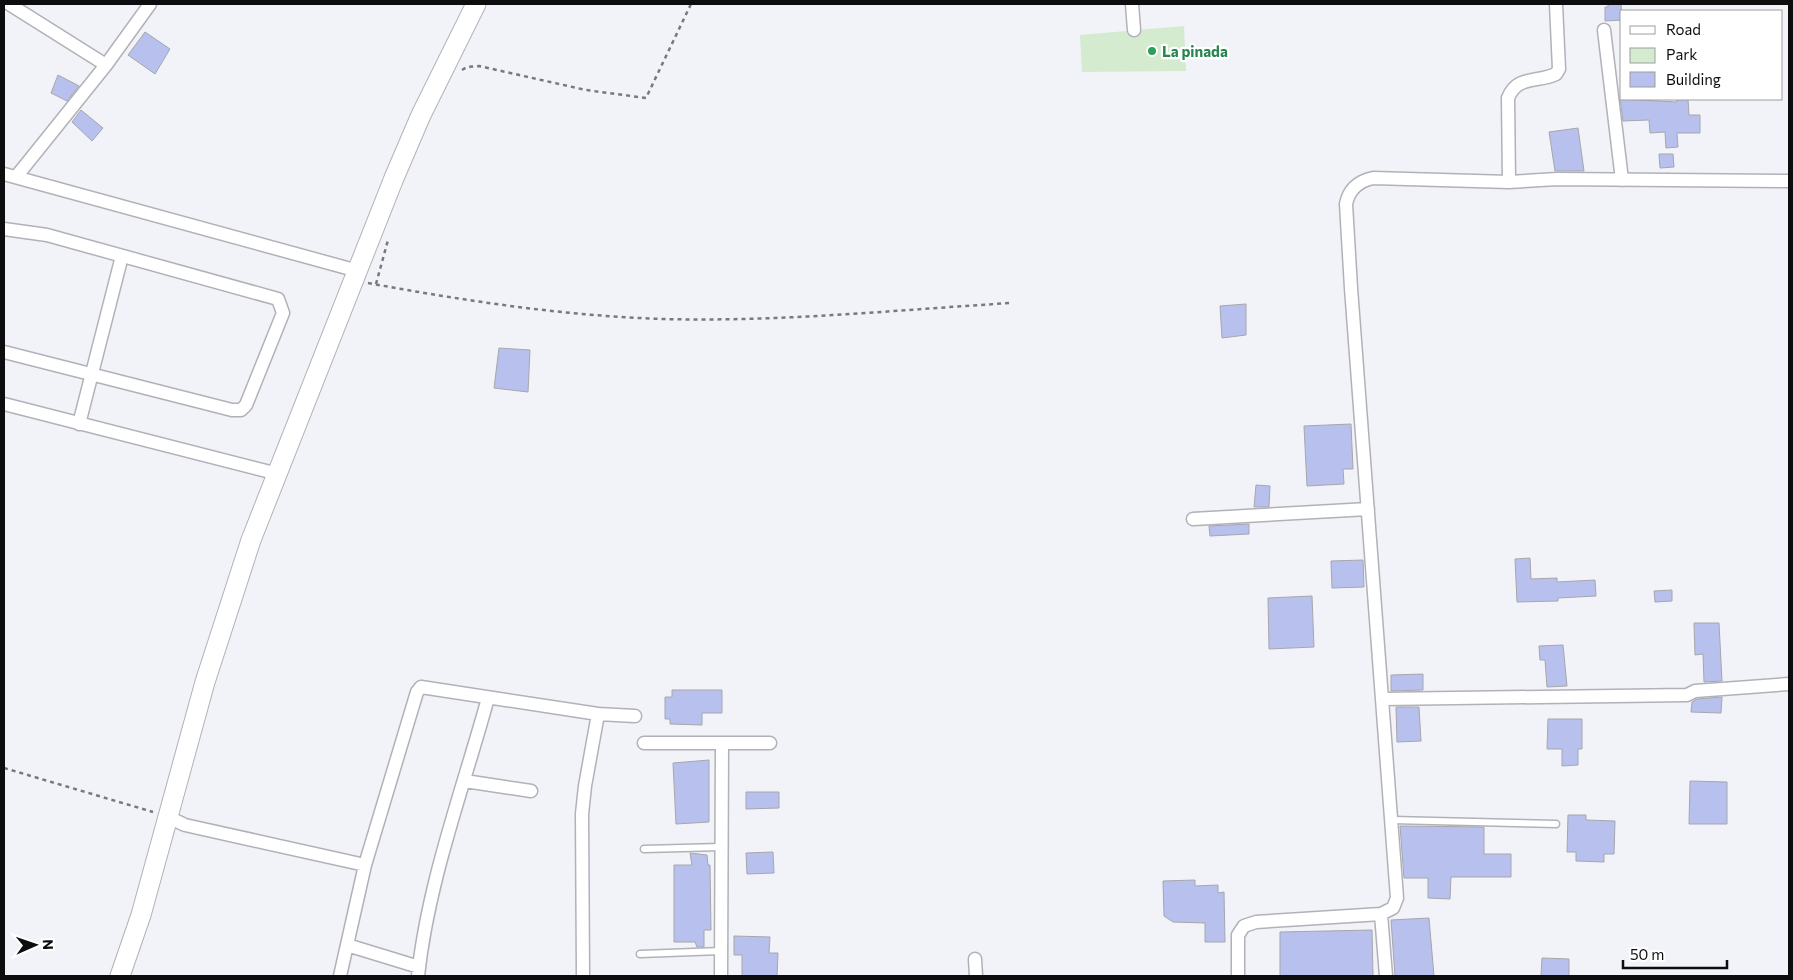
<svg xmlns="http://www.w3.org/2000/svg" width="1793" height="980" viewBox="0 0 1793 980" font-family="Commissioner,sans-serif">
	<style>
		.green { fill: #d4ebd0 }
		.building { fill: #b8c0ed; stroke: #a6a7ac }
		.lines { fill: none; stroke-linecap: round; stroke-linejoin: round }
		.lane-casing { stroke: #b0b2b7; stroke-width: 9 }
		.street-casing { stroke: #b0b2b7; stroke-width: 15 }
		.secondary-casing { stroke: #b0b2b7; stroke-width: 21 }
		.path { stroke: #78797c; stroke-width: 2.5; stroke-dasharray: 4 4; stroke-linecap: butt }
		.lane { stroke: #fff; stroke-width: 6 }
		.street { stroke: #fff; stroke-width: 12 }
		.secondary { stroke: #fff; stroke-width: 19 }
		.leisure-dot { fill: #2e9e5b; stroke: #fff; stroke-width: 2 }
		.labels { text-anchor: middle; dominant-baseline: central; stroke-width: 4.5; stroke-linejoin: round; paint-order: stroke }
		.leisure-label { font-size: 15px; font-weight: bold; fill: #27864d; stroke: #fff; text-anchor: start }
	</style>
	<rect width="100%" height="100%" fill="#f1f3f8"/>
	<path class="green" d="M1184,26L1186,71L1082,72L1080,35Z"/>
	<path class="building" d="M1608,4H1621L1622,20L1605,21V7H1608Z
		M145,32L170,49L155,74L128,55Z
		M58,75L79,86L67,101L51,93Z
		M1620,99L1677,102V99H1688L1689,115H1700V133H1677L1678,147L1666,148L1665,132L1650,133L1649,120L1623,121Z
		M81,110L103,128L92,141L72,122Z
		M1578,128L1584,171H1555L1549,132Z
		M1659,154H1673L1674,167L1660,168Z
		M1246,304V335L1222,338L1220,306Z
		M499,348L530,350L528,392L494,388Z
		M1351,424L1353,469H1343L1344,484L1307,486L1304,426Z
		M1256,485L1270,486L1269,507H1254Z
		M1249,524V534L1210,536L1209,526Z
		M1530,558L1531,579L1557,578V582L1595,580L1596,596L1558,598V601L1517,602L1515,559Z
		M1363,560L1364,587L1332,588L1331,561Z
		M1672,590V601L1655,602L1654,591Z
		M1312,596L1314,647L1269,649L1268,598Z
		M1694,623H1719L1722,681L1704,682L1703,654L1695,655Z
		M1563,645L1567,686L1547,687L1545,660H1540L1539,646Z
		M1423,674V690L1391,691V675Z
		M672,690H722V713H702V725L670,724V719H665V697H672Z
		M1722,697L1721,713L1691,712L1692,702L1697,699Z
		M1396,707H1419L1421,741L1397,742Z
		M1548,719H1582V749H1578V765L1562,766V749H1547Z
		M709,760V822L676,824L673,763Z
		M1690,781L1727,782V824H1689Z
		M746,792H779V808L746,809Z
		M1568,815H1586V820L1615,821L1614,854H1604V862L1576,861V852H1567Z
		M1400,826L1484,827V854H1511V877H1451L1450,899L1428,898V878H1404Z
		M773,852L774,873L747,874L746,853Z
		M690,853L707,855L708,865H710L711,930H704V947H697L695,942H674V865H692Z
		M1195,880V886L1218,885V893L1224,892L1225,942H1205V923L1173,922L1164,916L1163,881Z
		M1429,918L1434,976H1395L1391,920Z
		M1372,930L1373,976H1280V932Z
		M734,936L770,937L769,953H778L777,976H742V955H734Z
		M1542,958L1569,959V976H1541Z"/>
	<g class="lines">
		<g class="lane-casing">
			<path id="lane" d="M1392,820L1556,824
				M644,849L721,847
				M640,954L721,951"/>
		</g>
		<g class="street-casing">
			<path id="street" d="M9,4L106,65
				M1132,4L1134,30
				M1604,30L1622,180
				M4,174L358,271
				M16,177L106,65L150,4
				M1509,182L1508,98C1517,75 1537,83 1556,74L1559,69L1556,4
				M4,229L47,235L278,299L283,313L246,405L241,410H232L4,352
				M4,404L278,474
				M79,424L122,256
				M1193,519L1368,509
				M1382,699L1687,695L1695,691L1789,684
				M644,743H770
				M465,781L531,791
				M168,817L185,825L365,865
				M1381,914L1386,976
				M347,945L419,967
				M975,959L976,976
				M340,976L365,865L417,692L421,687L598,714L635,716
				M418,976C428,882 463,789 488,698
				M583,976L582,814L585,786L598,714
				M721,976L722,743
				M1238,976V935L1244,926L1256,922L1381,914L1393,908L1397,898L1351,288L1346,204C1349,189 1359,181 1373,178L1509,182L1557,179L1789,181"/>
		</g>
		<g class="secondary-casing">
			<path id="secondary" d="M120,976L141,915L205,682L251,540L394,178L421,115L476,4"/>
		</g>
		<path class="path" d="M462,70L467,67L479,66L586,90L646,98L691,4
			M368,283C466,301 565,316 664,319C780,322 896,310 1011,303
			M376,284L388,240
			M4,768L153,812"/>
		<use href="#lane" class="lane"/>
		<use href="#street" class="street"/>
		<use href="#secondary" class="secondary"/>
	</g>
	<circle class="leisure-dot" cx="1152" cy="51" r="5"/>
	<g class="labels">
		<g class="leisure-label">
			<text x="1162" y="51">La pinada</text>
		</g>
	</g>
	<rect width="1793" height="980" fill="none" stroke="#0d0d0f" stroke-width="10"/>
	<rect x="1620" y="10" width="162" height="90" fill="#ffffff" stroke="#9e9e9f"/>
	<rect x="1630" y="26" width="25" height="8" fill="#ffffff" stroke="#9e9e9f"/>
	<text x="1666" y="35" font-size="15" fill="#0d0d0f">Road</text>
	<rect x="1630" y="48" width="25" height="15" fill="#d4ebd0" stroke="#9e9e9f"/>
	<text x="1666" y="60" font-size="15" fill="#0d0d0f">Park</text>
	<rect x="1630" y="72" width="25" height="15" fill="#b8c0ed" stroke="#9e9e9f"/>
	<text x="1666" y="85" font-size="15" fill="#0d0d0f">Building</text>
	<g transform="translate(35 945) rotate(88)" stroke="#ffffff" stroke-width="4" paint-order="stroke">
	<path d="M0-4L9 19L0 12L-9 19Z" fill="#0d0d0f"/>
	<text y="-8" font-size="14" font-weight="bold" text-anchor="middle" fill="#0d0d0f">N</text>
	</g>
	<path d="M1623 960v8h104v-8" fill="none" stroke="#0d0d0f" stroke-width="2.5"/>
	<text x="1630" y="960" font-size="15" fill="#0d0d0f" stroke="#ffffff" stroke-width="4" paint-order="stroke">50 m</text>
</svg>
